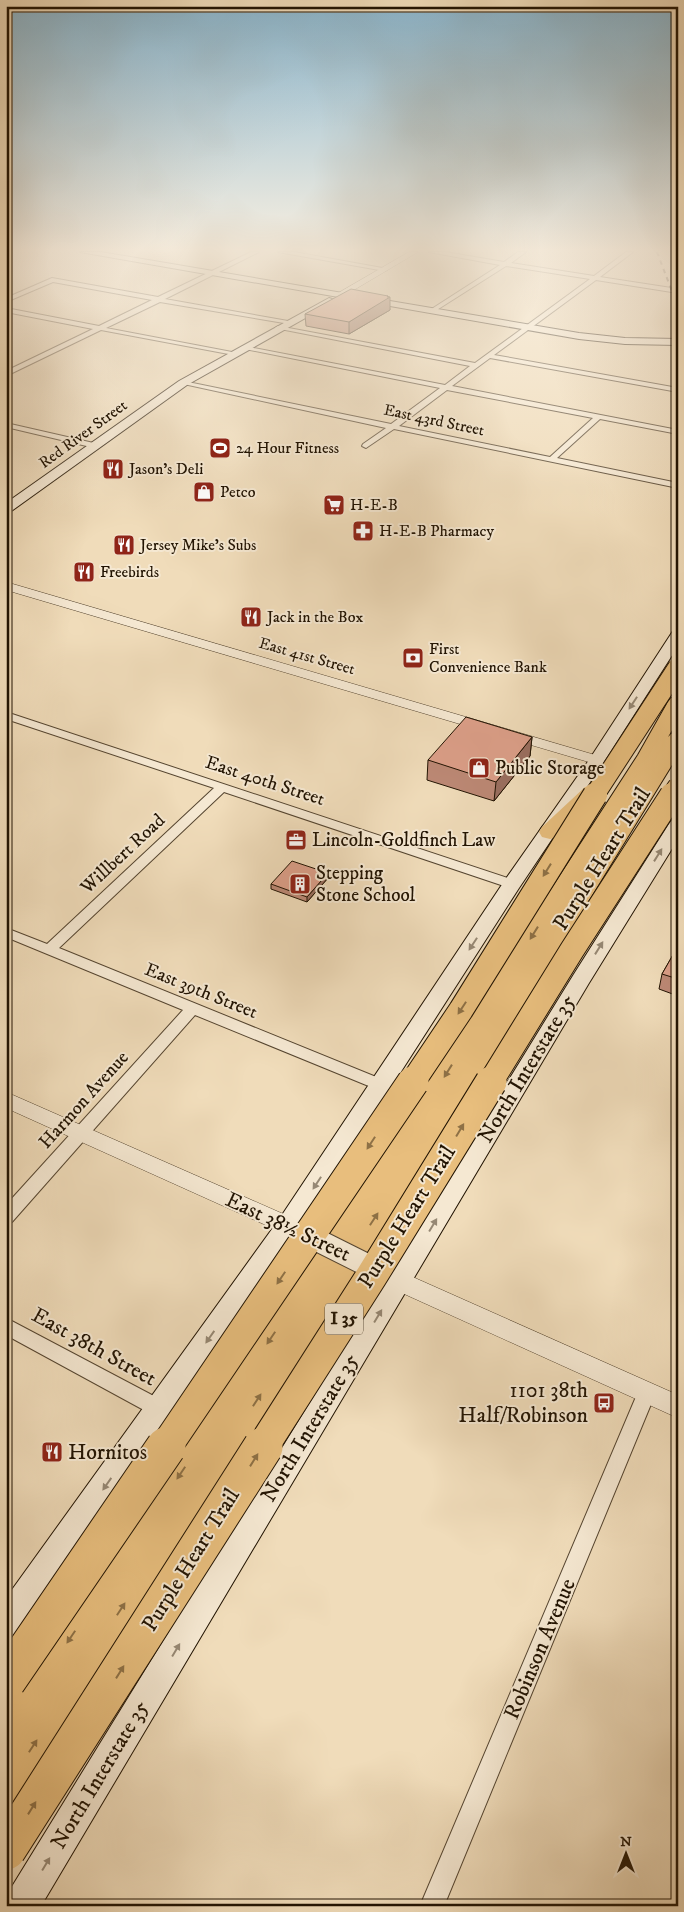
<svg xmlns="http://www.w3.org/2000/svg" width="684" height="1912" viewBox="0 0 684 1912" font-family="'IM FELL DW Pica',serif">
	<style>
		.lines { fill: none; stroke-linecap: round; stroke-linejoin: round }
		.minor-casing { stroke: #554530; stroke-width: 2 }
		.tertiary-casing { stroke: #554530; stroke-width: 1 }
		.secondary-casing { stroke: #211302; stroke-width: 2 }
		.motorway-casing { stroke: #211302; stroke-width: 2 }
		.minor { fill: #f5e8d2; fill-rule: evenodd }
		.tertiary { fill: #f5e8d2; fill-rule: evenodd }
		.secondary { fill: #f5e8d2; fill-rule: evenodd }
		.motorway { fill: #e8be7d; fill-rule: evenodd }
		.rail { stroke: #211302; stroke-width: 2; stroke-dasharray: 4.5 4.5; stroke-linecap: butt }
		.tertiary-bridge-casing { stroke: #554530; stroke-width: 24; stroke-linecap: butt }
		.motorway-bridge-far3-casing { stroke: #211302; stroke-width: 21; stroke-linecap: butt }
		.motorway-bridge-far2-casing { stroke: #211302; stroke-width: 26; stroke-linecap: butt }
		.motorway-bridge-far1-casing { stroke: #211302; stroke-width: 33; stroke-linecap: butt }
		.motorway-bridge-casing { stroke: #211302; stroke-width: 41; stroke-linecap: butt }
		.tertiary-bridge { stroke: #f5e8d2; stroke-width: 22 }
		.motorway-bridge-far3 { stroke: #e8be7d; stroke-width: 19 }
		.motorway-bridge-far2 { stroke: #e8be7d; stroke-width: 24 }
		.motorway-bridge-far1 { stroke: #e8be7d; stroke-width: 31 }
		.motorway-bridge { stroke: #e8be7d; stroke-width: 39 }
		.wall { fill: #bd8976; stroke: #211302 }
		.shaded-wall { fill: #9a6f60; stroke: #211302 }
		.building { fill: #dc9f89; stroke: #211302 }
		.oneway { fill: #968874 }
		.oneway2 { fill: #8e7146 }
		.labels { text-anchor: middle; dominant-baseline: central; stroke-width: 4; stroke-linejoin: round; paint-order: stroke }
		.far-street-label { font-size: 16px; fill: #211302; stroke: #f5e8d2 }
		.far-poi-label { font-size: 16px; fill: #211302; stroke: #f5e8d2; text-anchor: start }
		.shield { fill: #f5e8d2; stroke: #615340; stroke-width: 1 }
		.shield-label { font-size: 18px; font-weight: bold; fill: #211302 }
		.poi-label { font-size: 19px; fill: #211302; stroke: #f5e8d2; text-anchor: start }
		.street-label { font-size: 19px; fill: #211302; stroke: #f5e8d2 }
		.near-street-label { font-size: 22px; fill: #211302; stroke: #f5e8d2 }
		.near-poi-label { font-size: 22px; fill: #211302; stroke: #f5e8d2; text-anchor: end }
	</style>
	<rect width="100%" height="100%" fill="#f0dcba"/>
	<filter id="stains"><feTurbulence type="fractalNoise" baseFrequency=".004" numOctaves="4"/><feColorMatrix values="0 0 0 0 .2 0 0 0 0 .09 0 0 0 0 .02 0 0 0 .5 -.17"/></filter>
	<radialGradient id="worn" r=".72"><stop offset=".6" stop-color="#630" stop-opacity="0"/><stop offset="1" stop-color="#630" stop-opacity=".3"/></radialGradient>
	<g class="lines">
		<g class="minor-casing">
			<path id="minor" d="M251,252H259L165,299L288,321L291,323L290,324L160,302L106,328L232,352L235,354L234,355L101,330L6,376V371L93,329L6,312V308L99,326L152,300L53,282L6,302V298L52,278L158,297Z
				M278,252H294L388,269L385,271Z
				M429,252H445L504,262L518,252H526L511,263L594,276L626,252H633L600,277L678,289V293L596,280L494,355L678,388V392L490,358L452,386L678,430V434L600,419L557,458L678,483V488L394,429L366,448L362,446L363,444L386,428L179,383L183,381L391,424L440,388L240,348L243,346L445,385L470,366L275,328L278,326L475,363L590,279L506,266L432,313L429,311L430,310L500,265ZM447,390L593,418L550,457L399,426Z
				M6,423L98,444L99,446L95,448L6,427Z
				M6,712L517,881L518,884L517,887H507L224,792L59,948L386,1081L389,1085L386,1089L381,1091L376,1089L195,1015L12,1222L6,1224V1205L183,1010L6,937V928L47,944L214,788L6,719Z
				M6,1318L167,1403L169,1409L167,1415L160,1418L153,1415L6,1335Z
				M647,1383L654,1386L656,1392L444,1906H420L638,1392L640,1386Z"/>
		</g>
		<g class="tertiary-casing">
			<path id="tertiary" d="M409,252H418L342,297L335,295Z
				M6,582L602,757L604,760L602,763H592L6,590Z
				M6,1092L306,1224L309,1230L306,1236L298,1239L290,1236L6,1108Z
				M388,1266L678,1395V1418L380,1283L377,1276L380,1269Z"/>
		</g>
		<g class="secondary-casing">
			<path id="secondary" d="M80,252H101L579,333L625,338L678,339V345L625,344L579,339Z
				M329,298L332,299V303L187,385L10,512L6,513V503L179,381Z
				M678,630V646L605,760L519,888L298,1232L17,1636L6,1640V1598L280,1218L505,880L589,760L671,634L673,631Z
				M678,819V839L589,983L41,1906H6L8,1893L574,974L669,824L672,820Z"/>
		</g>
		<g class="motorway-casing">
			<path id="motorway" d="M678,696V720L668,737L671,734L678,732V755L462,1107L21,1802L6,1808V1698L418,1095L638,755L668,702L671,698Z
				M593,786L601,787L604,792L601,797L558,837L550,839L542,837L539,832L542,827L585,787Z"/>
		</g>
		<use href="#minor" class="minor"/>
		<use href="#tertiary" class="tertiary"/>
		<use href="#secondary" class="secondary"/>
		<use href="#motorway" class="motorway"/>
		<path class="rail" d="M657,252L678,307"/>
		<g class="tertiary-bridge-casing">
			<path id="tertiary-bridge" d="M303,1233L379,1271"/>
		</g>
		<g class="motorway-bridge-far3-casing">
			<path id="motorway-bridge-far3" d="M594,796L678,667
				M671,796L678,786"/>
		</g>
		<g class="motorway-bridge-far2-casing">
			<path id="motorway-bridge-far2" d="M412,1083L461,1010L595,795
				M490,1083L572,950L672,795"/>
		</g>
		<g class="motorway-bridge-far1-casing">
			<path id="motorway-bridge-far1" d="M165,1448L413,1082
				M262,1448L371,1277L491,1082"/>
		</g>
		<g class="motorway-bridge-casing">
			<path id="motorway-bridge" d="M6,1681L166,1447
				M6,1850L263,1447"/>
		</g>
		<use href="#tertiary-bridge" class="tertiary-bridge"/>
		<use href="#motorway-bridge-far3" class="motorway-bridge-far3"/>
		<use href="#motorway-bridge-far2" class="motorway-bridge-far2"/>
		<use href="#motorway-bridge-far1" class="motorway-bridge-far1"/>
		<use href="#motorway-bridge" class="motorway-bridge"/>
	</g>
	<path class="wall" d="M388,296L390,310L349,334L306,326L305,314Z
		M532,737L530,756L494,801L427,780L428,760Z
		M328,878L307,902L271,889V884Z
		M678,946V996L659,989L662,974Z"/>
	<path class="shaded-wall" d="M388,296V298L390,297V310L349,334V322Z
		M532,737L530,756L494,801L496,782Z
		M328,873V878L307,902V897Z"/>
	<path class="building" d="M351,289L388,296L387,297H390L349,322L305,314Z
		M466,717L532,737L496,782L428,760Z
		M292,861L328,873L307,897L271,884Z
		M678,946V979L662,974Z"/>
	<defs><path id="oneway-solid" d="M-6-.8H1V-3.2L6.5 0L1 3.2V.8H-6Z" transform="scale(1.25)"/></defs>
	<g class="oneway">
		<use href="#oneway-solid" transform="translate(633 703) rotate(123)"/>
		<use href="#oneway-solid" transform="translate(658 855) rotate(-58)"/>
		<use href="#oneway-solid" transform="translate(473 944) rotate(123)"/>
		<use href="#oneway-solid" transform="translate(599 948) rotate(-58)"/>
		<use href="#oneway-solid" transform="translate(317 1183) rotate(123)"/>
		<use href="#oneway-solid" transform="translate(433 1225) rotate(-59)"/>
		<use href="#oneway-solid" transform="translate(378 1316) rotate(-59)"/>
		<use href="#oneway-solid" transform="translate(210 1337) rotate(125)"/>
		<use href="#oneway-solid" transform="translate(107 1484) rotate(125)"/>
		<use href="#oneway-solid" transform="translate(176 1650) rotate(-59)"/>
		<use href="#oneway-solid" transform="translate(46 1864) rotate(-59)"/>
	</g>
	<g class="oneway2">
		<use href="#oneway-solid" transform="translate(547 870) rotate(122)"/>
		<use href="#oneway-solid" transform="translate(534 933) rotate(122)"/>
		<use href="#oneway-solid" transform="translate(462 1008) rotate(123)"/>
		<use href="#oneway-solid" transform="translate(448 1071) rotate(122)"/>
		<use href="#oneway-solid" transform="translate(460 1130) rotate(-59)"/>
		<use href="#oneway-solid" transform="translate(371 1143) rotate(123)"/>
		<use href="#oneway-solid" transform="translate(374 1219) rotate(-57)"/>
		<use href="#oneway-solid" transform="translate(281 1278) rotate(124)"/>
		<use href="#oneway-solid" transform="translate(271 1338) rotate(124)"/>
		<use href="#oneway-solid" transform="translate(257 1400) rotate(-57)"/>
		<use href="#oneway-solid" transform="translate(254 1460) rotate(-58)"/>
		<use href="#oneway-solid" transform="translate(181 1473) rotate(124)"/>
		<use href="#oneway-solid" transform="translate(121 1609) rotate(-57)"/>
		<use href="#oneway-solid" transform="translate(71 1637) rotate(124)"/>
		<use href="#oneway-solid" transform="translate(120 1672) rotate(-58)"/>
		<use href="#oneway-solid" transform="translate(33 1746) rotate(-57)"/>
		<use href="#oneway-solid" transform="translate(32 1808) rotate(-58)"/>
	</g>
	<linearGradient id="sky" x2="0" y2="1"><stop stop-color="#89b7d1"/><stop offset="0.48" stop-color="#f8efe0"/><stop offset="1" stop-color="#f8efe0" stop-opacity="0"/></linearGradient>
	<rect width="684" height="520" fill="url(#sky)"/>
	<defs>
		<g id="stadium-square" transform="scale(1.125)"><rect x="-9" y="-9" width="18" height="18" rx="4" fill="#8f2418" stroke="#f5e8d2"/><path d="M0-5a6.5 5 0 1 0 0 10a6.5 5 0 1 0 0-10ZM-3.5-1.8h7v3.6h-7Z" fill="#fff"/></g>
		<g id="restaurant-square" transform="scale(1.125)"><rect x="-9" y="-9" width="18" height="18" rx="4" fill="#8f2418" stroke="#f5e8d2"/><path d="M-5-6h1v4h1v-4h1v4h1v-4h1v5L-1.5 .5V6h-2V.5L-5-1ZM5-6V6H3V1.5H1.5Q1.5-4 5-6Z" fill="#fff"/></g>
		<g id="shop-square" transform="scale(1.125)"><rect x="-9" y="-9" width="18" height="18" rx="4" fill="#8f2418" stroke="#f5e8d2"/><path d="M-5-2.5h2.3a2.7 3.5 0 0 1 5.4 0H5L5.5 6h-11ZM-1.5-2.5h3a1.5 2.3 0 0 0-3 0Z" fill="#fff"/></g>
		<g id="supermarket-square" transform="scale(1.125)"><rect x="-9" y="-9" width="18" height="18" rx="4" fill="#8f2418" stroke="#f5e8d2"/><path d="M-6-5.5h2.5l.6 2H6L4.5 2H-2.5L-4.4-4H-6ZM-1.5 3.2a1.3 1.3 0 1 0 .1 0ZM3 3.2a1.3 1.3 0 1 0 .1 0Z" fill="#fff"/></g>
		<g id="pharmacy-square" transform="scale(1.125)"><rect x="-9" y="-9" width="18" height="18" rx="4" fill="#8f2418" stroke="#f5e8d2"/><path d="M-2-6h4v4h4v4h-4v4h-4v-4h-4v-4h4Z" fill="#fff"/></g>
		<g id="bank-square" transform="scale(1.125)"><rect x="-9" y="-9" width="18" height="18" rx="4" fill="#8f2418" stroke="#f5e8d2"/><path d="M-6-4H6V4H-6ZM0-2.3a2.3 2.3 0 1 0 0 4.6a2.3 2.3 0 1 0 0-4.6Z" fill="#fff"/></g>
		<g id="office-square" transform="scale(1.125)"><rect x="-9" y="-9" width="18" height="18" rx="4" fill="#8f2418" stroke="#f5e8d2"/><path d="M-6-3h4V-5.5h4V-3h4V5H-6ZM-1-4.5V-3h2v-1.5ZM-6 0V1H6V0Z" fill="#fff"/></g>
		<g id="building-square" transform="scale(1.125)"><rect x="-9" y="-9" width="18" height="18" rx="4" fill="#8f2418" stroke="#f5e8d2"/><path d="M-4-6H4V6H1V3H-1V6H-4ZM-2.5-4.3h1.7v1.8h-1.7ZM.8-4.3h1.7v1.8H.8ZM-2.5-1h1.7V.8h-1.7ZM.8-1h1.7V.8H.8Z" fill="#fff"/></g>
		<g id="bus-square" transform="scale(1.125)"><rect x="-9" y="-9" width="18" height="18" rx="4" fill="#8f2418" stroke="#f5e8d2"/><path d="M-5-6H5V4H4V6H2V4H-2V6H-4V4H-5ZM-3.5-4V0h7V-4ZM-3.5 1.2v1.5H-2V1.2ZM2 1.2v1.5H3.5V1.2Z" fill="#fff"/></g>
	</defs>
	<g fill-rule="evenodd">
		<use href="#stadium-square" x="220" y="448"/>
		<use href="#restaurant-square" x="113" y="469"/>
		<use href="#shop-square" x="204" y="492"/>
		<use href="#supermarket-square" x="334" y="505"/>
		<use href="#pharmacy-square" x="363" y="531"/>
		<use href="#restaurant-square" x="124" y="545"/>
		<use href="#restaurant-square" x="84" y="572"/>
		<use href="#restaurant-square" x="251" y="617"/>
		<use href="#bank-square" x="413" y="658"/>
		<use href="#shop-square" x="479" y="768"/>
		<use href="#office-square" x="296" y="840"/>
		<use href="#building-square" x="300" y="884"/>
		<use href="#bus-square" x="604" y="1403"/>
		<use href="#restaurant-square" x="52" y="1452"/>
	</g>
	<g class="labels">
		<g class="far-street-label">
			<text transform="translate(434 420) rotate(12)">East 43rd Street</text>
			<text transform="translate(83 434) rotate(-36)">Red River Street</text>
			<text transform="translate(307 656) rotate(16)">East 41st Street</text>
		</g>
		<g class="far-poi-label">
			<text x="236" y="448">24 Hour Fitness</text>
			<text x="129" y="469">Jason's Deli</text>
			<text x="220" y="492">Petco</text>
			<text x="350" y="505">H-E-B</text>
			<text x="379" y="531">H-E-B Pharmacy</text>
			<text x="140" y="545">Jersey Mike's Subs</text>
			<text x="100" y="572">Freebirds</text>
			<text x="267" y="617">Jack in the Box</text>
			<text x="429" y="649">First<tspan x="429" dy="18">Convenience Bank</tspan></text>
		</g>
		<rect class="shield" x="325" y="1303.5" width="38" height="31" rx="4"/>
		<g class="shield-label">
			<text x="344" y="1319">I 35</text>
		</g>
		<g class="poi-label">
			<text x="495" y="768">Public Storage</text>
			<text x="312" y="840">Lincoln-Goldfinch Law</text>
			<text x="316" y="873">Stepping<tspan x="316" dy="22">Stone School</tspan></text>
		</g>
		<g class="street-label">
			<text transform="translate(265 781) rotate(18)">East 40th Street</text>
			<text transform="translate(123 854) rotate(-43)">Willbert Road</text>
			<text transform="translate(201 991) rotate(22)">East 39th Street</text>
			<text transform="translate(84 1100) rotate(-48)">Harmon Avenue</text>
		</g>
		<g class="near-street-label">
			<text transform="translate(602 859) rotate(-58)">Purple Heart Trail</text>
			<text transform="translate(527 1069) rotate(-59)">North Interstate 35</text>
			<text transform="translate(407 1217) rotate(-58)">Purple Heart Trail</text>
			<text transform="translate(288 1227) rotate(25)">East 38½ Street</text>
			<text transform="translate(94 1347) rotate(29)">East 38th Street</text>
			<text transform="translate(310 1428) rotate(-59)">North Interstate 35</text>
			<text transform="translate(191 1560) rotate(-58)">Purple Heart Trail</text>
			<text transform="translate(540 1649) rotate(-67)">Robinson Avenue</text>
			<text transform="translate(100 1775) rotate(-59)">North Interstate 35</text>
		</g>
		<g class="near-poi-label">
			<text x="588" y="1390">1101 38th<tspan x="588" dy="25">Half/Robinson</tspan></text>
			<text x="68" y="1452" text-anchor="start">Hornitos</text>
		</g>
	</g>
	<rect width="684" height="1912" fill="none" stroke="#f0dcba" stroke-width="25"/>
	<rect x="8" y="8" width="669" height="1897" fill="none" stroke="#211302" stroke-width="2.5"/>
	<rect x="12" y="12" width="659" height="1887" fill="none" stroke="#211302"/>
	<g transform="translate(626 1854)" stroke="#f5e8d2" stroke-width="4" paint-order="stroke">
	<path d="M0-4L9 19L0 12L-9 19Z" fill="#211302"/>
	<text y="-8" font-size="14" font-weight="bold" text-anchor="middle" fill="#211302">N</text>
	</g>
	<rect width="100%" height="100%" filter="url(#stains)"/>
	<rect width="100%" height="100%" fill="url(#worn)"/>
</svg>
